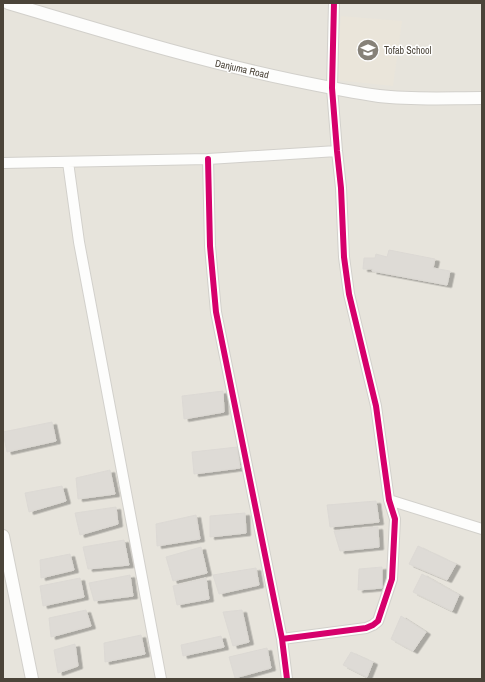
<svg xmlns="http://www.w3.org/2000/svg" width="485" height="682" viewBox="0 0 485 682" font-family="'Archivo Narrow',sans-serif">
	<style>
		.residential { fill: #e7e4dc }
		.education { fill: #eae5da }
		.building { fill: #dedbd6; stroke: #dcd9d4; filter: url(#shadow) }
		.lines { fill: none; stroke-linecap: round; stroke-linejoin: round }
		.minor-casing { stroke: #d2d0cb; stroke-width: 12 }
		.tertiary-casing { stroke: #d2d0cb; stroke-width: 14 }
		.minor { stroke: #fdfdfc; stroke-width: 10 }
		.tertiary { stroke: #fdfdfc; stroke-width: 12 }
		.cycleway-casing { stroke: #fff; stroke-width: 8 }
		.cycleway { stroke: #d6006c; stroke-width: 6 }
		.labels { text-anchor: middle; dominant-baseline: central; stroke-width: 3; stroke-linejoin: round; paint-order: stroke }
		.poi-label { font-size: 10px; fill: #4b4439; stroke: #fff; text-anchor: start }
		.street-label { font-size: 10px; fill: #4b4439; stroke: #fff }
	</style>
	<defs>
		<filter id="shadow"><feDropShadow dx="4.5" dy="2.5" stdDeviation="0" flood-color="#0004"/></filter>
	</defs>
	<rect width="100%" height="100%" fill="#f4f2ee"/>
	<path class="residential" d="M3,3H482V679H3Z"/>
	<path class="education" d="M341,16L402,21L393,86L335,80Z"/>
	<path class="building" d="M389,250L435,259L433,268L450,271L447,285L372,271L373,269H363L364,258H375L376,254L387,257Z
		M223,391L224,412L184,419L182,396Z
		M52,422L56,441L7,452L3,432Z
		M237,447L240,468L194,474L192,452Z
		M110,470L115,494L78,499L76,478Z
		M62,486L66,501L29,512L25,493Z
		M376,501L379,522L330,527L327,505Z
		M116,507L118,524L80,535L75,513Z
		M245,513L246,533L210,537V516Z
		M196,515L200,539L157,546L156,524Z
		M378,527L379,547L340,551L334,531Z
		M124,540L129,565L88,569L83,547Z
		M418,546L456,564L447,580L409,564Z
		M201,547L207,573L173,581L166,557Z
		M70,554L74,570L41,578L40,560Z
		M382,567V588L358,590L359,569Z
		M256,568L259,585L219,594L213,575Z
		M422,574L459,595L452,611L413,592Z
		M130,575L133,596L94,601L89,583Z
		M80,578L84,597L43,606L40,586Z
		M206,578L209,599L177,605L173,586Z
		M86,610L91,626L51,637L49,618Z
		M242,610L249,642L233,646L223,612Z
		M401,616L426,632L413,651L391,639Z
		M141,635L145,654L105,662L104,643Z
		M221,636L224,647L183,656L181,645Z
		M75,644L78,666L58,673L54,650Z
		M267,648L271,668L235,678L229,657Z
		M351,652L373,662L367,677L343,665Z"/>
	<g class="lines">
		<g class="minor-casing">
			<path id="minor" d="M208,159L210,246L216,312L282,639L287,679
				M68,162L79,242L161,679
				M3,163L208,159L337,151
				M389,500L482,529
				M282,639L366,628L373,625L378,621L392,579L395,519L389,500L376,406L349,294L344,257L341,188L337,151L332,88L334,3"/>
		</g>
		<g class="tertiary-casing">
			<path id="tertiary" d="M8,3C103,31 196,60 292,80C321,86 350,92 379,96C413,100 448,98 482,98
				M3,536L32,679"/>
		</g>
		<use href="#minor" class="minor"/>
		<use href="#tertiary" class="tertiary"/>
		<g class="cycleway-casing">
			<path id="cycleway" d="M208,159L210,246L216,312L282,639L287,679
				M282,639L366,628L373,625L378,621L392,579L395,519L389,500L376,406L349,294L344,257L341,188L337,151L332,88L334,3"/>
		</g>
		<use href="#cycleway" class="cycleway"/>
	</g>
	<defs>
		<g id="school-disc" transform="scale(1.15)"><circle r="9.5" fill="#868178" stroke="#fff"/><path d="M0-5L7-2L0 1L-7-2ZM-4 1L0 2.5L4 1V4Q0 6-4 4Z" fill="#fff"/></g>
	</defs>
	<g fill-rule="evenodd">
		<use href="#school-disc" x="368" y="50"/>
	</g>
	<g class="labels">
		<g class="poi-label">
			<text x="384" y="50">Tofab School</text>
		</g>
		<g class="street-label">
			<text transform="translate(242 69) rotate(13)">Danjuma Road</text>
		</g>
	</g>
	<rect width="485" height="682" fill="none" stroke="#4b4439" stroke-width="8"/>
</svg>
